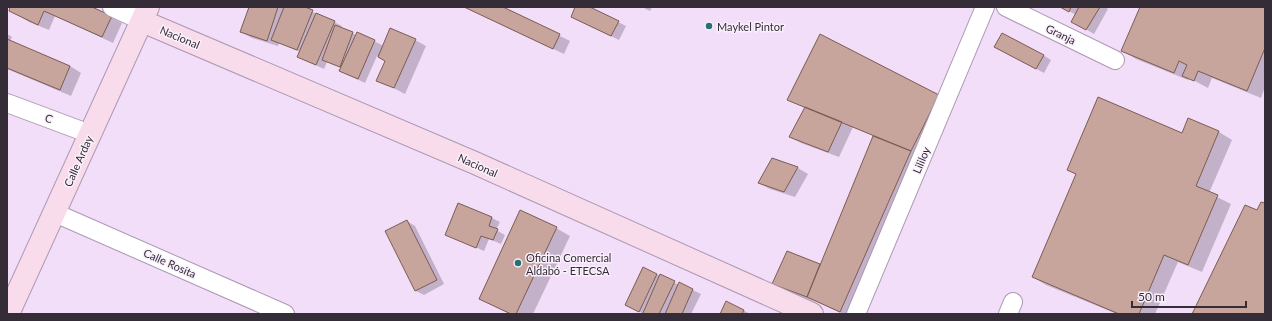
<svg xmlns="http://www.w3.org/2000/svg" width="1272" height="321" viewBox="0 0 1272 321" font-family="Lato,sans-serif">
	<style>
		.shadow { fill: #0003 }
		.building { fill: #c7a49c; stroke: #7b5c54 }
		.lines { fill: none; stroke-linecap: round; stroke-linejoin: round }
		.street-casing { stroke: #ab98b2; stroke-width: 20 }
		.secondary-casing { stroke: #ab98b2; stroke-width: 24 }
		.street { stroke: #fff; stroke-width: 18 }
		.secondary { stroke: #f9dceb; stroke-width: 22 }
		.poi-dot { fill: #267173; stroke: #f9f0fc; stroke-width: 1.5 }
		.labels { text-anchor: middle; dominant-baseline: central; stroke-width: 3; stroke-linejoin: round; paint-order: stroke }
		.poi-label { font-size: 11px; fill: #342c37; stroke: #f9f0fc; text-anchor: start }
		.street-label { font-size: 11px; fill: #342c37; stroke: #f9f0fc }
	</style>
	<rect width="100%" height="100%" fill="#f3defa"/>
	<path class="shadow" d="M11,7H90L122,23L113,43L55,16L49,30L29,22L10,10Z
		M250,7H302L334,22L342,26L341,28L356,35L357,33L384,46L415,40L426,46L405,94L378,80L386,61L377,56L365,83L340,71L342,68L327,62L324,69L298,57L300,52L279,43L278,46L252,38L241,32Z
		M465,7H501L570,41L564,54Z
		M577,7H588L626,26L619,40L579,21Z
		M642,7H652L650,11Z
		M1062,7H1105L1108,9L1094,34L1072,21L1076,15Z
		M1141,7H1265V87L1261,98L1212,78L1208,88L1189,78L1188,80L1136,59L1123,51Z
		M7,34L12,37L10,41L70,66L81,73L71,96L7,69Z
		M1003,51L1043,55L1051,60L1044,73Z
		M938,95L853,314H843L819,303L784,290L773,284L788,252L821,265L874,136L853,127L839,157L801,143L790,137L806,108L788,99Z
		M1189,120L1219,132L1232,140L1209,193L1231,204L1202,272L1178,262L1155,314H1117L1046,285L1033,277L1077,175L1068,170L1183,134Z
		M772,159L798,168L808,174L795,197L770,189L759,183Z
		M458,204L492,218L500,222L496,230L505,235L501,244L489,239L484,251L446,234Z
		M407,221L415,226L444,284L424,295L416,291L386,232Z
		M556,228L570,236L533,314H510L480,299Z
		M656,274L679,285L680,284L701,294L691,314H644L634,309Z
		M743,310L750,314H721Z"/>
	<path class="building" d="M10,7H92L112,16L102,37L44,11L38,25L9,11Z
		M249,7H278L267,41L240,32Z
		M284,7H305L313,10L297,50L271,40Z
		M464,7H503L560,34L553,49Z
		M575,7H590L619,21L611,36L571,17Z
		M1060,7H1071L1069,12Z
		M1079,7H1100L1086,30L1071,22Z
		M1140,7H1265V48L1247,91L1198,71L1194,81L1182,76L1187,65L1179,61L1174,73L1121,51Z
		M316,13L335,21L316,65L297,57Z
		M335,25L353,32L340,67L322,60Z
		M390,28L416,39L394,88L376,81L385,61L378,57Z
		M357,32L375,40L358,79L339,71Z
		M1002,33L1044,55L1036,69L994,47Z
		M820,34L939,95L911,151L787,100Z
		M7,39L70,66L60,90L7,68Z
		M1098,97L1182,133L1188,118L1219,131L1196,186L1218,195L1188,265L1164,255L1139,314H1119L1032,277L1076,174L1067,170Z
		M805,107L842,122L828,152L789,137Z
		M873,136L911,151L840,312L807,297Z
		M772,158L798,167L784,192L758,183Z
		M1261,202L1265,203V314H1192L1245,205L1257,210Z
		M458,203L492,217L489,226L498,229L493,240L481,236L476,248L445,235Z
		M520,210L557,227L516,314H511L479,299Z
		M407,220L437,280L415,291L385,231Z
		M787,251L820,264L807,297L772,284Z
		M643,267L657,274L639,312L625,305Z
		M660,274L675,281L659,314H645L643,313Z
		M679,282L693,289L682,314H665Z
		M726,301L744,310L742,314H720Z"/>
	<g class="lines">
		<g class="street-casing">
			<path id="street" d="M112,7L142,21
				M1006,7L1115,60
				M7,103L90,134
				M55,213L285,314
				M856,314L985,7
				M1008,314L1013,302"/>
		</g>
		<g class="secondary-casing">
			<path id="secondary" d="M142,21L475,163L812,314
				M8,314L148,7"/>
		</g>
		<use href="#street" class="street"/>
		<use href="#secondary" class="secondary"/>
	</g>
	<g class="poi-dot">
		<circle cx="709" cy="26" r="4"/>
		<circle cx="518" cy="263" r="4"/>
	</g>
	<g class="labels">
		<g class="poi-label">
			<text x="717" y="26">Maykel Pintor</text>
			<text x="526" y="257">Oficina Comercial<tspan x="526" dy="13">Aldabó - ETECSA</tspan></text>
		</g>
		<g class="street-label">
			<text transform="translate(1061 34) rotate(26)">Granja</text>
			<text transform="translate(180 37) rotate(23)">Nacional</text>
			<text transform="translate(49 118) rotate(20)">C</text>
			<text transform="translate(921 160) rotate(-67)">Lililoy</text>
			<text transform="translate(78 161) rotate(-66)">Calle Arday</text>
			<text transform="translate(478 165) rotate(24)">Nacional</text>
			<text transform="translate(170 263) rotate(24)">Calle Rosita</text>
		</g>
	</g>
	<rect width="1272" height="321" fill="none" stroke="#342c37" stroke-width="16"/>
	<path d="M1132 301v6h114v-6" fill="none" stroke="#342c37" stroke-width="2"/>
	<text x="1138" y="301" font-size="12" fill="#342c37" stroke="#f9f0fc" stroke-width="3" paint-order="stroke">50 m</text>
</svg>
